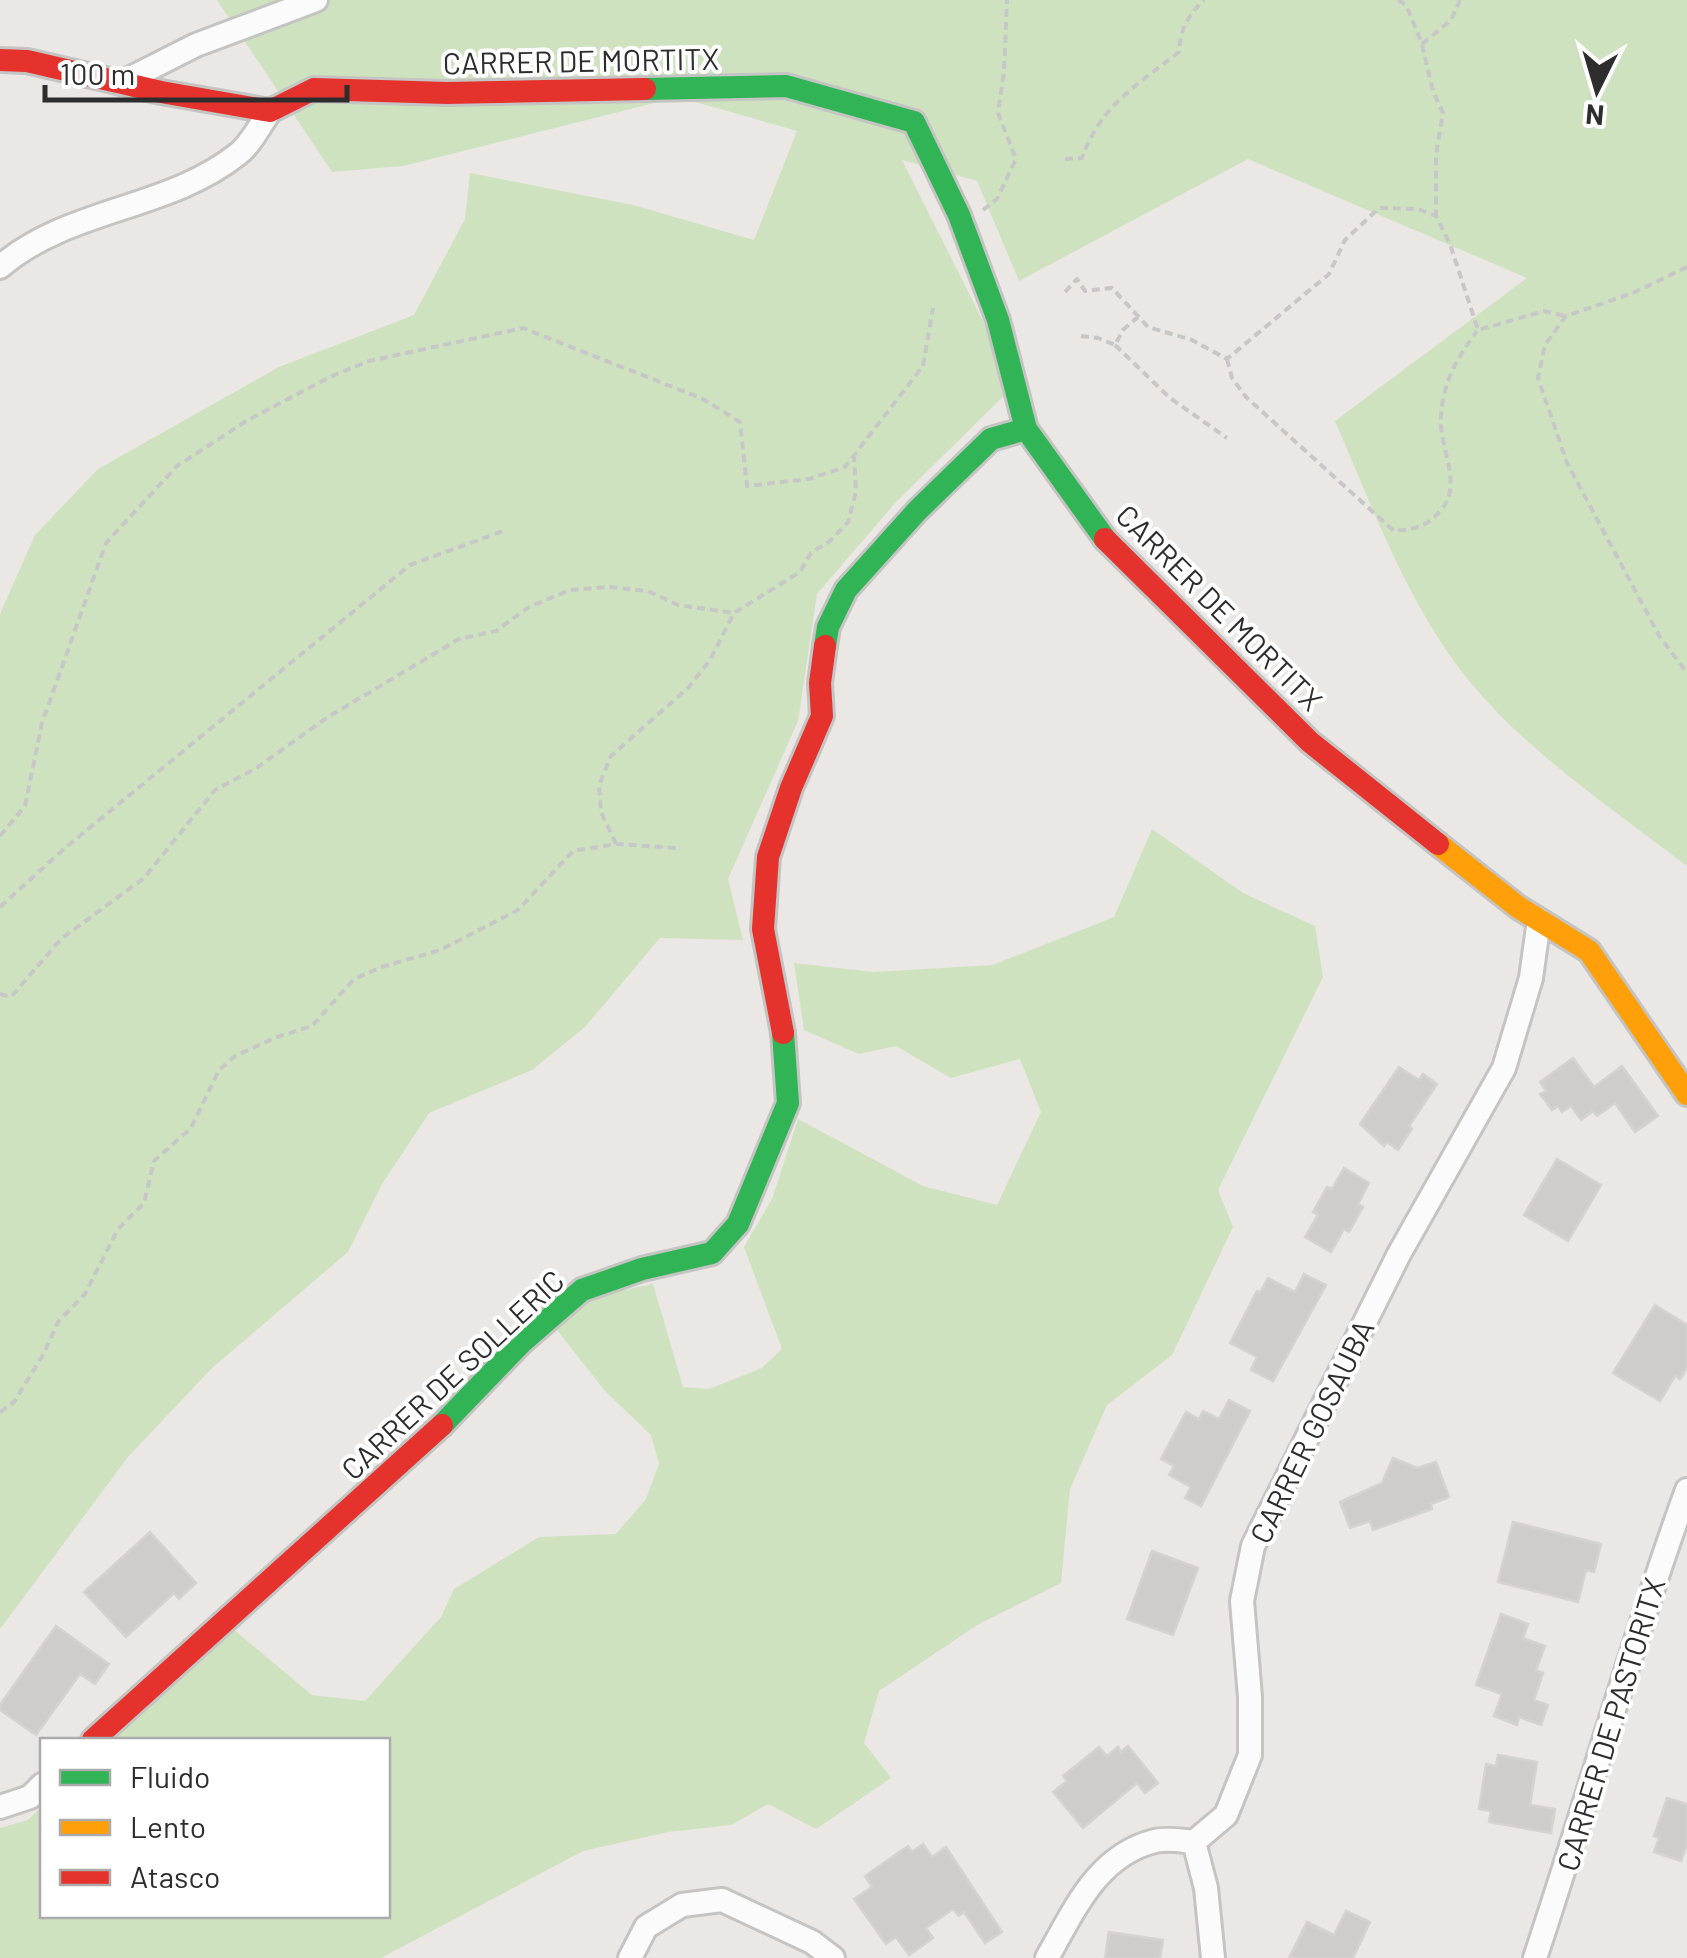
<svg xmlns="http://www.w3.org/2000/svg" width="1687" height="1958" viewBox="0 0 1687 1958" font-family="Barlow,sans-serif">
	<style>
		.green { fill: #cfe2c0 }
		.building { fill: #cfcdca; stroke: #d5d3d0; stroke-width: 2.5 }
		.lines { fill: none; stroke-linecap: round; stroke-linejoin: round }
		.street-casing { stroke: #c4c4c3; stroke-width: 28 }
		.fast-casing { stroke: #c4c4c3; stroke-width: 28 }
		.slow-casing { stroke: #c4c4c3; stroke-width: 28 }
		.jam-casing { stroke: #c4c4c3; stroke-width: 28 }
		.path { stroke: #c7c7c7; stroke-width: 4; stroke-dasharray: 8 5; stroke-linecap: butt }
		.street { stroke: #fcfbfb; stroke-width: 22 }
		.fast { stroke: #30b455; stroke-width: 22 }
		.slow { stroke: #ff9f0a; stroke-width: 22 }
		.jam { stroke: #e5322d; stroke-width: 22 }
		.labels { text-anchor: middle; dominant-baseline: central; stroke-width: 8; stroke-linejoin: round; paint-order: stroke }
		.street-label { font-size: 30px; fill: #2d2d2d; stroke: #fff }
	</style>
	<rect width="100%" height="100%" fill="#eae7e4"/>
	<path class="green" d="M217,0H1687V866C1609,806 1523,750 1462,672C1405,597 1372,506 1335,421L1527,278L1248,159L1019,281L977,181L902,160L1015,385L896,502L817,594L798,721L728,879L743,940L660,938L585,1027L532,1070L429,1113L382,1184L348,1252L212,1368L128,1457L0,1629V614L35,535L98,469L279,367L414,315L465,219L470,173L633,205L754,240L797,131L678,97L403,166L332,172Z
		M1152,829L1243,893L1315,926L1323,977L1218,1190L1233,1227L1172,1355L1107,1405L1070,1489L1061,1583L977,1625L879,1691L864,1743L891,1778L816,1829L768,1804L731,1825L668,1832L583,1851L381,1958H0V1828L28,1820L42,1806V1916H388V1740H113L233,1629L312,1695L365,1701L441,1617L454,1589L539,1537L616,1534L646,1499L659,1464L651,1435L605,1391L557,1330L595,1296L653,1284L683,1387L709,1389L762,1368L782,1349L744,1247L772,1199L798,1119L923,1186L997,1205L1041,1112L1020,1059L951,1078L896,1046L859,1054L804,1030L794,963L873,972L993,965L1114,917Z"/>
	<path class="building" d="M1573,1058L1594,1087L1622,1066L1658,1116L1635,1132L1615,1103L1597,1116L1593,1111L1581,1120L1571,1106L1562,1112L1558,1106L1552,1110L1540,1094L1546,1091L1540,1082Z
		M1399,1067L1419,1080L1423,1074L1437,1084L1409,1126L1412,1129L1398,1150L1387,1142L1384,1146L1360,1124Z
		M1557,1159L1601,1185L1568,1241L1524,1215Z
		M1344,1168L1369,1183L1358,1204L1363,1207L1349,1232L1344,1229L1331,1252L1305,1237L1318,1215L1313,1212L1327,1187L1332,1189Z
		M1304,1274L1326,1285L1273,1381L1251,1370L1257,1357L1230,1343L1257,1291L1260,1293L1268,1278L1295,1292Z
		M1655,1305L1687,1325V1368L1680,1379L1675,1376L1660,1401L1613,1373Z
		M1229,1400L1250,1411L1201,1506L1185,1498L1191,1487L1169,1475L1174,1466L1161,1459L1186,1412L1199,1419L1203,1411L1219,1419Z
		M1393,1458L1417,1468L1436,1462L1449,1497L1431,1504L1432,1509L1373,1530L1370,1521L1350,1528L1340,1502L1382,1483Z
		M1513,1522L1601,1544L1594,1572L1586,1570L1578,1602L1498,1582Z
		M150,1532L196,1583L179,1599L174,1593L126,1637L84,1592Z
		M1152,1551L1198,1568L1173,1635L1127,1619Z
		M1501,1614L1528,1624L1523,1638L1545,1646L1536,1670L1543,1673L1534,1700L1548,1705L1541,1725L1519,1717L1517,1725L1494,1716L1502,1694L1476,1685Z
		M56,1626L109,1664L95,1684L80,1674L36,1735L0,1710V1705Z
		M1128,1746L1158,1783L1145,1793L1137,1783L1083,1828L1053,1792L1067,1781L1063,1776L1099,1747L1107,1756L1118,1747L1121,1752Z
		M1498,1755L1537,1762L1530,1805L1555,1809L1551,1833L1489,1822L1491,1811L1479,1809L1486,1764L1496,1766Z
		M1667,1798L1687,1804V1845L1681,1861L1654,1852L1659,1838L1654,1836Z
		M923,1844L932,1857L946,1847L1002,1932L985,1943L964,1912L959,1916L953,1909L926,1928L933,1938L909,1955L896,1937L886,1944L854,1899L872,1887L865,1876L908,1846L912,1852Z
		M1346,1911L1370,1922L1353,1958H1289L1307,1922L1334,1935Z
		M1109,1932L1163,1940L1160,1958H1105Z"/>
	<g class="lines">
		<g class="street-casing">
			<path id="street" d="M121,83L196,45L316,0
				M0,267C68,208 168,210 238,154C251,144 260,125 270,111
				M0,1807L30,1797L42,1785
				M630,1958L646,1927L682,1905L722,1900L812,1942L833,1958
				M1047,1958C1074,1911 1097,1855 1155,1841C1167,1838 1183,1841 1194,1842
				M1213,1958L1206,1888L1194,1842L1226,1815L1250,1755V1697L1242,1601L1253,1546L1399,1254L1504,1068L1531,978L1539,920
				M1535,1958C1587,1802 1631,1645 1687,1490"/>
		</g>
		<g class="fast-casing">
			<path id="fast" d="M645,89L786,86L914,122L959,215L998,320L1026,429L1105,539
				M825,646L828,627L846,590L917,511L991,439L1026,429
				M442,1425L521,1343L582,1290L642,1269L712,1253L738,1224L788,1103L783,1033"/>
		</g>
		<g class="slow-casing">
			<path id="slow" d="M1438,844L1518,907L1589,951L1687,1094"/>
		</g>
		<g class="jam-casing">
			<path id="jam" d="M0,60L27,61L161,92L270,111L314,89L447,93L645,89
				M1105,539L1310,742L1438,844
				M783,1033L763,929L768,857L791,788L822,716L820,683L825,646
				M93,1740L442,1425"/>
		</g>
		<path class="path" d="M1398,0L1406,5L1422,44L1433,91L1443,113L1436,155V216
			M1422,44L1451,20L1460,0
			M1065,159L1082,158C1100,106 1137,85 1179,52C1180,30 1188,15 1204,0
			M983,210L997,199L1016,159L998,113L1004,72L1007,0
			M1687,267L1633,293L1566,316L1545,345L1538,378L1567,463L1660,637L1687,673
			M1065,292L1077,279L1085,291L1112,288L1148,327L1192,340L1227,359L1329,274L1345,240L1379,208L1418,209L1436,216L1450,244L1478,330L1544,311L1566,316
			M1081,336L1098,338L1115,345L1123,330L1138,317
			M1115,345L1170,398L1227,438
			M1227,359L1232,378L1246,397L1394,531C1415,529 1427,527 1441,510C1464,484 1438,447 1441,415C1444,380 1457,358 1477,331
			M0,836L25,806L42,723L106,543L177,466L248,420L332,376L369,361L523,328L703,399L740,422L747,486L809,479L845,467L923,366L933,308
			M616,844L601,812L599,785L611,756L688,688L710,660L734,613L800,572L811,553L830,541L848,522L856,491L854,457
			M0,907L65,848L410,565L506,530
			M0,994L11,997L61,939L144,878L215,790L255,769L328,717L459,639L496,631L529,607L570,590L610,587L648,591L678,605L734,613
			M0,1412L14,1402L43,1355L58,1322L85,1294L118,1229L144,1203L154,1161L191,1128L219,1070L235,1056L277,1037L312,1026L354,979L382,967L440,950L518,910L573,851L616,844L677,848"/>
		<use href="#street" class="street"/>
		<use href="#fast" class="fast"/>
		<use href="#slow" class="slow"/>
		<use href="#jam" class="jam"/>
	</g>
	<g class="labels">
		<g class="street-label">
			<text transform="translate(581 60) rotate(-1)">CARRER DE MORTITX</text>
			<text transform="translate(1220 607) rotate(45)">CARRER DE MORTITX</text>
			<text transform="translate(452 1374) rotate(-43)">CARRER DE SOLLERIC</text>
			<text transform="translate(1311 1431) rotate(-64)">CARRER GOSAUBA</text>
			<text transform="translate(1610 1724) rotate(-73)">CARRER DE PASTORITX</text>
		</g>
	</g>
	<rect x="40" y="1738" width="350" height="180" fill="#ffffff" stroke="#ababab" stroke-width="2.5"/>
	<rect x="60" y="1770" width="50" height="15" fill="#30b455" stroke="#ababab" stroke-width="2.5"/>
	<text x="130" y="1788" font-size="30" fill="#2d2d2d">Fluido</text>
	<rect x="60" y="1820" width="50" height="15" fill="#ff9f0a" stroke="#ababab" stroke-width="2.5"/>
	<text x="130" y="1838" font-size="30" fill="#2d2d2d">Lento</text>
	<rect x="60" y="1870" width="50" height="15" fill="#e5322d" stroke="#ababab" stroke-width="2.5"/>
	<text x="130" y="1888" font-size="30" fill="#2d2d2d">Atasco</text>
	<g transform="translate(1597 90) rotate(185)" stroke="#ffffff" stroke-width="8" paint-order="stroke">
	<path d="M0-8L18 38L0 25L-18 38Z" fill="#2d2d2d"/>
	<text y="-15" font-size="28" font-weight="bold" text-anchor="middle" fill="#2d2d2d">N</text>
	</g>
	<path d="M45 85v15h302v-15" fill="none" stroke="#2d2d2d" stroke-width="5"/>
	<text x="60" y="85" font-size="30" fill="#2d2d2d" stroke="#ffffff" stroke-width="8" paint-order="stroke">100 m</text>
</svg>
